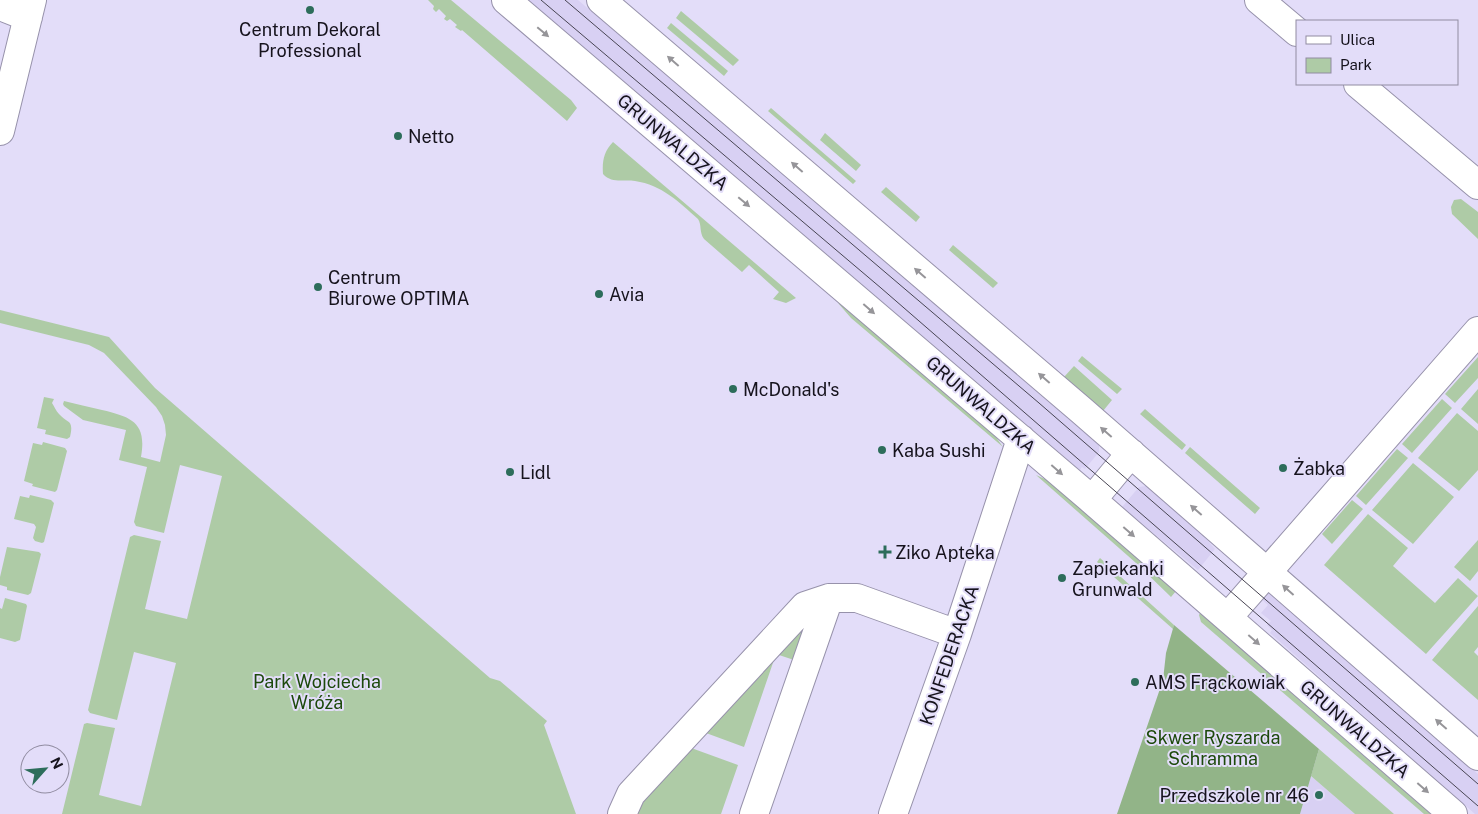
<svg xmlns="http://www.w3.org/2000/svg" width="1478" height="814" viewBox="0 0 1478 814" font-family="'Public Sans',sans-serif">
	<style>
		.built { fill: #d8d0f3 }
		.green { fill: #aecba6 }
		.forest { fill: #92b488 }
		.lines { fill: none; stroke-linecap: round; stroke-linejoin: round }
		.minor-casing { stroke: #9792ab; stroke-width: 30 }
		.minor { stroke: #fff; stroke-width: 28 }
		.tram { stroke: #484553; stroke-width: 1 }
		.oneway { fill: #969599 }
		.poi-dot { fill: #2d6d5b; stroke: #e3ddf9; stroke-width: 2 }
		.labels { text-anchor: middle; dominant-baseline: central; stroke-width: 4; stroke-linejoin: round; paint-order: stroke }
		.poi-label { font-size: 18px; fill: #16131d; stroke: #e3ddf9; text-anchor: start }
		.street-label { font-size: 18px; fill: #16131d; stroke: #e3ddf9 }
		.park-label { font-size: 18px; fill: #1c490b; stroke: #e3ddf9 }
	</style>
	<rect width="100%" height="100%" fill="#e3ddf9"/>
	<path class="built" d="M528,0H578L1099,445V452L1085,469L1082,467L1080,470Z
		M1146,486L1203,535L1215,549L1198,570L1122,507L1139,487Z
		M1263,589L1277,599L1478,774V814H1475L1270,633L1272,630L1267,625L1271,621L1261,613L1268,605L1261,599Z
		M1311,776L1355,814H1300Z"/>
	<path class="green" d="M428,0H451L571,100L577,108L567,121L462,30L461,31L455,27L457,25L450,19L447,21L444,19L446,16L439,9L436,12L433,9L434,6Z
		M681,11L739,60L733,66L676,18Z
		M671,23L728,71L724,76L667,28Z
		M771,108L856,181L853,184L768,111Z
		M825,133L861,165L856,171L820,140Z
		M613,142L796,298L786,303L773,299L779,292L749,265L742,272L704,239C699,232 702,225 698,219C679,202 662,185 635,181C623,179 612,184 603,174C602,161 604,151 613,142Z
		M886,187L920,217L916,222L881,192Z
		M1461,199L1478,212V239L1452,214L1451,207L1454,200Z
		M953,245L998,283L993,288L949,250Z
		M838,303L848,309L996,437L1003,447L851,318Z
		M0,310L109,337L155,388L490,678L500,681L547,721L544,725L576,814H62L84,724L87,723L115,728L99,795L141,806L176,663L134,652L117,720L90,713L88,710L130,537L134,535L161,541L145,609L187,619L222,476L180,465L164,533L136,526L134,522L147,467L119,460L126,430L83,420L64,406L63,404L64,401C76,404 89,407 102,410C132,417 147,423 141,457L160,462L166,435L165,425L162,416L156,407L104,353L89,345L0,323Z
		M1082,356L1122,389L1117,394L1078,361Z
		M1478,357V378L1455,403L1445,394Z
		M1074,366L1112,400L1103,411L1064,377Z
		M1478,389V424L1461,409Z
		M44,397L54,399L52,403C54,406 56,411 59,414C68,424 74,419 70,437L67,439L45,434L46,430L37,428Z
		M1442,399L1452,408L1412,453L1402,444Z
		M1145,409L1186,445L1182,450L1140,414Z
		M1457,413L1478,431V470L1459,491L1418,458Z
		M43,442L65,448L67,451L57,490L55,492L32,486L33,484L24,481L33,443L42,445Z
		M1190,447L1260,508L1255,514L1185,453Z
		M1397,449L1408,458L1366,505L1356,496Z
		M1413,463L1454,497L1413,544L1372,510Z
		M1036,475L1047,480L1176,591L1171,597L1136,563Z
		M30,495L51,500L54,503L44,542L42,543L35,541L33,538L36,527L34,524L14,519L20,496L29,498Z
		M1352,500L1363,509L1332,544L1322,534Z
		M1368,514L1408,548L1393,566L1435,603L1458,578L1478,596L1426,654L1324,565Z
		M1478,540V571L1470,581L1454,567Z
		M7,547L39,552L41,554L31,593L28,595L7,590V587L0,585V577Z
		M1100,558L1174,625L1173,629L1097,562Z
		M5,598L26,604L27,606L20,640L15,642L0,638V608L2,609Z
		M1478,606V647L1474,652L1478,656V700L1432,660Z
		M1200,613L1431,814H1424L1201,622L1199,615Z
		M806,623L794,660L776,654L744,747L706,733L704,728Z
		M683,745L738,765L721,814H630Z
		M1319,749L1394,814H1355L1311,776Z"/>
	<path class="forest" d="M1174,625L1319,749L1300,814H1117L1163,680L1166,653Z"/>
	<g class="lines">
		<g class="minor-casing">
			<path id="minor" d="M506,0L1092,500L1453,814
				M601,0L1081,410L1478,756
				M1259,0L1297,32
				M0,6L28,17
				M1358,84L1478,185
				M0,131L32,0
				M1092,500L1131,453
				M1228,617L1478,331
				M622,814L631,794L805,606L829,598H857L957,634
				M754,814L829,598
				M893,814L957,634L1021,439"/>
		</g>
		<use href="#minor" class="minor"/>
		<path class="tram" d="M541,0L881,288L1478,806
			M565,0L1039,403L1478,784"/>
	</g>
	<defs><path id="oneway-solid" d="M-6-.8H1V-3.2L6.5 0L1 3.2V.8H-6Z" transform="scale(1.25)"/></defs>
	<g class="oneway">
		<use href="#oneway-solid" transform="translate(543 32) rotate(40)"/>
		<use href="#oneway-solid" transform="translate(673 61) rotate(-139)"/>
		<use href="#oneway-solid" transform="translate(797 167) rotate(-139)"/>
		<use href="#oneway-solid" transform="translate(744 202) rotate(40)"/>
		<use href="#oneway-solid" transform="translate(920 273) rotate(-139)"/>
		<use href="#oneway-solid" transform="translate(869 309) rotate(41)"/>
		<use href="#oneway-solid" transform="translate(1044 378) rotate(-139)"/>
		<use href="#oneway-solid" transform="translate(1106 432) rotate(-139)"/>
		<use href="#oneway-solid" transform="translate(1057 470) rotate(41)"/>
		<use href="#oneway-solid" transform="translate(1196 510) rotate(-139)"/>
		<use href="#oneway-solid" transform="translate(1129 532) rotate(41)"/>
		<use href="#oneway-solid" transform="translate(1288 590) rotate(-138)"/>
		<use href="#oneway-solid" transform="translate(1254 640) rotate(41)"/>
		<use href="#oneway-solid" transform="translate(1441 724) rotate(-139)"/>
		<use href="#oneway-solid" transform="translate(1423 788) rotate(41)"/>
	</g>
	<g class="poi-dot">
		<circle cx="310" cy="10" r="5"/>
		<circle cx="398" cy="136" r="5"/>
		<circle cx="318" cy="287" r="5"/>
		<circle cx="599" cy="294" r="5"/>
		<circle cx="733" cy="389" r="5"/>
		<circle cx="882" cy="450" r="5"/>
		<circle cx="1283" cy="468" r="5"/>
		<circle cx="510" cy="472" r="5"/>
		<path d="M882.5 544.5h5v5h5v5h-5v5h-5v-5h-5v-5h5z"/>
		<circle cx="1062" cy="578" r="5"/>
		<circle cx="1135" cy="682" r="5"/>
		<circle cx="1319" cy="795" r="5"/>
	</g>
	<g class="labels">
		<g class="poi-label">
			<text x="310" y="29" text-anchor="middle">Centrum Dekoral<tspan x="310" dy="21">Professional</tspan></text>
			<text x="408" y="136">Netto</text>
			<text x="328" y="277">Centrum<tspan x="328" dy="21">Biurowe OPTIMA</tspan></text>
			<text x="609" y="294">Avia</text>
			<text x="743" y="389">McDonald's</text>
			<text x="892" y="450">Kaba Sushi</text>
			<text x="1293" y="468">Żabka</text>
			<text x="520" y="472">Lidl</text>
			<text x="895" y="552">Ziko Apteka</text>
			<text x="1072" y="568">Zapiekanki<tspan x="1072" dy="21">Grunwald</tspan></text>
			<text x="1145" y="682">AMS Frąckowiak</text>
			<text x="1309" y="795" text-anchor="end">Przedszkole nr 46</text>
		</g>
		<g class="street-label">
			<text transform="translate(673 142) rotate(40)">GRUNWALDZKA</text>
			<text transform="translate(981 405) rotate(41)">GRUNWALDZKA</text>
			<text transform="translate(949 655) rotate(-71)">KONFEDERACKA</text>
			<text transform="translate(1355 729) rotate(41)">GRUNWALDZKA</text>
		</g>
		<g class="park-label">
			<text x="317" y="681">Park Wojciecha<tspan x="317" dy="21">Wróża</tspan></text>
			<text x="1213" y="737">Skwer Ryszarda<tspan x="1213" dy="21">Schramma</tspan></text>
		</g>
	</g>
	<rect x="1296" y="20" width="162" height="65" fill="#e3ddf9" stroke="#918ca1"/>
	<rect x="1306" y="36" width="25" height="8" fill="#ffffff" stroke="#918ca1"/>
	<text x="1340" y="45" font-size="15" fill="#16131d">Ulica</text>
	<rect x="1306" y="58" width="25" height="15" fill="#aecba6" stroke="#918ca1"/>
	<text x="1340" y="70" font-size="15" fill="#16131d">Park</text>
	<g transform="translate(45 769) rotate(63)"><circle r="24" fill="#e3ddf9" stroke="#918ca1"/>
	<path d="M0-4L9 19L0 12L-9 19Z" fill="#2d6d5b"/>
	<text y="-8" font-size="14" font-weight="bold" text-anchor="middle" fill="#16131d">N</text>
	</g>
</svg>
